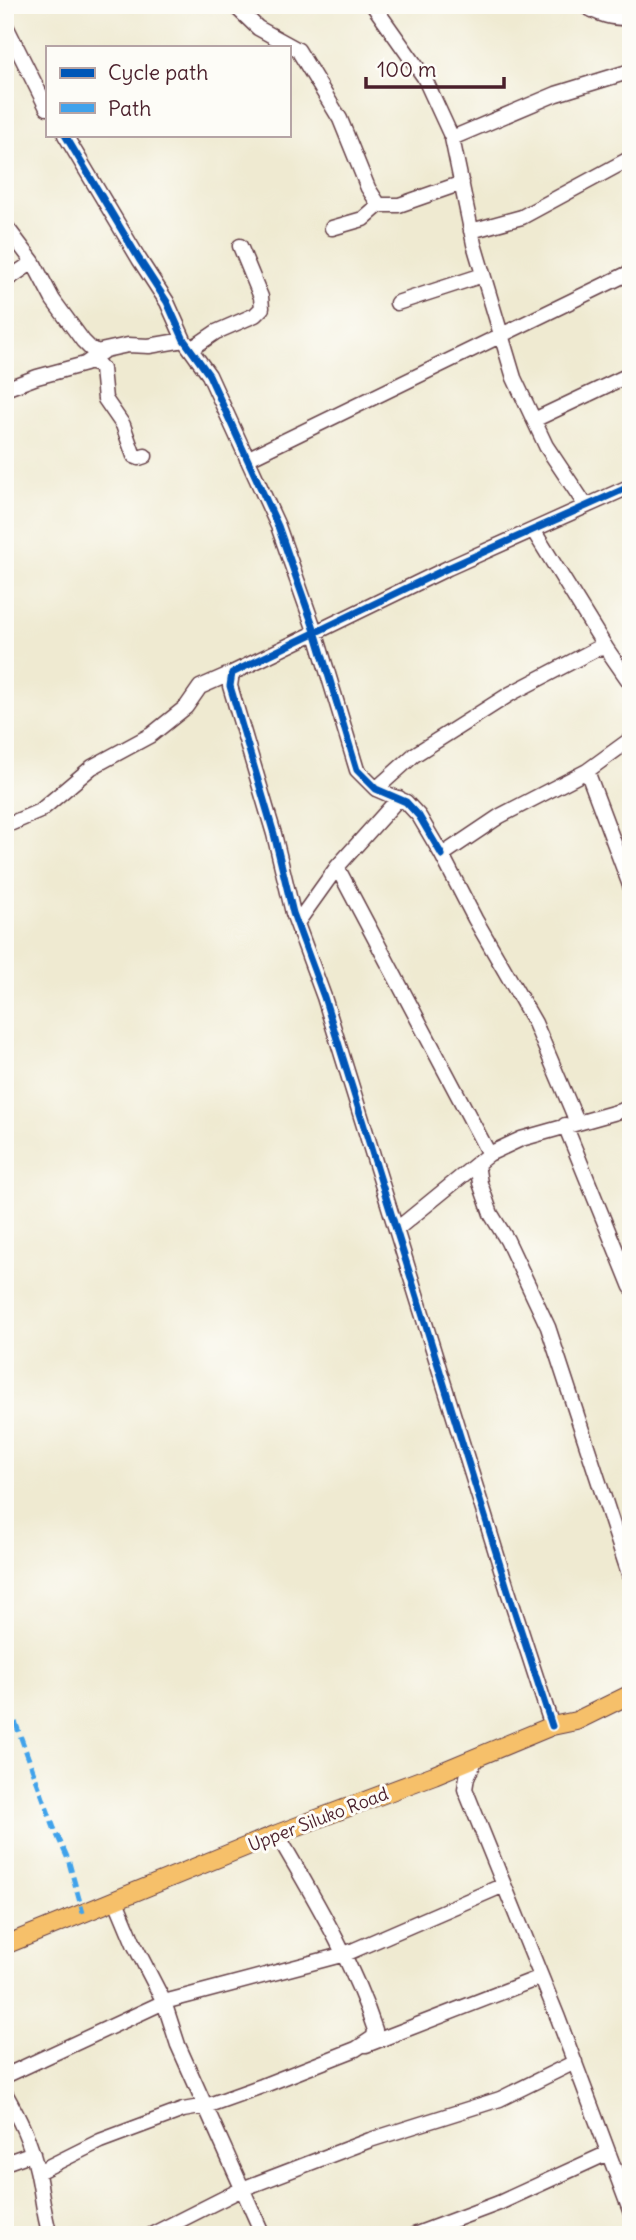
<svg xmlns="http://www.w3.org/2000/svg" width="636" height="2240" viewBox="0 0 636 2240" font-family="Delius,sans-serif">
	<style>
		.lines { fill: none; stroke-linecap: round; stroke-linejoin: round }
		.minor-casing { stroke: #633d44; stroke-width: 17 }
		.major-casing { stroke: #633d44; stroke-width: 20 }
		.minor { stroke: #fff; stroke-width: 14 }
		.major { stroke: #f6c06b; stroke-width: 18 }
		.quiet { stroke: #40a2eb; stroke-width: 5; stroke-dasharray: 10 5; stroke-linecap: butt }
		.cycleway-casing { stroke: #fdfcf7; stroke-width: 11 }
		.cycleway { stroke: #0057b8; stroke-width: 7 }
		.labels { text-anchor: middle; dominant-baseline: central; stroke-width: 6; stroke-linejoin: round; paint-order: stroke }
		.street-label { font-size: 18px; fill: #4a1f2b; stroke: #fdfcf7 }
	</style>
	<rect width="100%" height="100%" fill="#fdfcf7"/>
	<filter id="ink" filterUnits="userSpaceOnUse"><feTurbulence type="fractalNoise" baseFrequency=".0143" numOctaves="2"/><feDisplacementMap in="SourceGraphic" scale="14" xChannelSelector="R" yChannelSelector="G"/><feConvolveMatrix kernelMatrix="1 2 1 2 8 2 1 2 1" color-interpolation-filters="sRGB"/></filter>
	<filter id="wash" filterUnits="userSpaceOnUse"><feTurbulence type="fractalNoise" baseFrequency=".00686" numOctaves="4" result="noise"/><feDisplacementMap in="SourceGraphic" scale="28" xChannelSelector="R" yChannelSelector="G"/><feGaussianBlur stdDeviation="1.57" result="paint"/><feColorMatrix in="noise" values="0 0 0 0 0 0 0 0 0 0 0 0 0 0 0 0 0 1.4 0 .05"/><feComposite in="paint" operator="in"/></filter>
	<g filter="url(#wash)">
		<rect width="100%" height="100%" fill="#efead1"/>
	</g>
	<g filter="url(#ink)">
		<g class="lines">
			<g class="minor-casing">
				<path id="minor" d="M234,5L258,28L298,50L340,119L368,188L379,205H399L462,183
					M373,5L424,77L452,138L474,244L514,378L546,446L586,506
					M583,5C600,15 611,19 631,18
					M5,24L47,108
					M65,135L139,259L167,302L184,340L209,375L278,526L315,631L357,770L376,789L406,802L419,816L442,855
					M452,138L556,94L631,71
					M5,225L33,262L53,300L83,341L90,348L97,352L105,350
					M332,228L363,219L379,205
					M471,231L522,217L631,158
					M5,281L33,262
					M397,303L483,275
					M191,349L216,332L255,315L262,308L261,297L240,246
					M88,362L99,365L102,369L105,399L123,425L134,456L139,458L145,456
					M5,389L37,377L85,364L105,350L128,345L149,346L184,340
					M534,420L631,374
					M247,459L631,272
					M533,530L606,648
					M587,771L631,888
					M376,789L414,755L510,694L596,649L606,648L631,684
					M5,826L40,811L92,767L151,735L186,707L200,687L232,673
					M337,867L489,1154L397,1229
					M297,923L337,867L399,798
					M577,1122L535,1023L475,919L442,855L500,816L587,771L631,739
					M565,1125L631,1287
					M489,1154L521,1139L631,1108
					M477,1164L480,1183L491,1214L507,1240L548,1327L631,1580
					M552,1726L508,1591L324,997L293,913L274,834L230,686L232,673L448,568L631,486
					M477,1757L467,1777L465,1789L558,2018L631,2213
					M116,1901L134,1944L164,2002L178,2045L263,2235
					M366,2045L541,1977
					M5,2076L164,2002L345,1954L504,1885
					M5,2093C19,2118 31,2142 37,2170C42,2191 43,2213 50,2235
					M5,2163L33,2153
					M38,2172L100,2141L183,2110L206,2106L262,2086L356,2049L374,2037L375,2030C352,1960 314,1898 277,1834
					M151,2235L242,2189L370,2140L500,2099L575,2062
					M414,2235L499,2203L608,2153"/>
			</g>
			<g class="major-casing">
				<path id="major" d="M5,1945L277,1834L434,1775L552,1726L576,1721L631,1694"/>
			</g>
			<use href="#minor" class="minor"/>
			<use href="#major" class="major"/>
			<path class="quiet" d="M5,1694L54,1828L68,1859L83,1913"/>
			<g class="cycleway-casing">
				<path id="cycleway" d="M65,135L139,259L167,302L184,340L209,375L278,526L315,631L357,770L376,789L406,802L419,816L442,855
					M552,1726L508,1591L324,997L293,913L274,834L230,686L232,673L448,568L631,486"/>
			</g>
			<use href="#cycleway" class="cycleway"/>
		</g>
	</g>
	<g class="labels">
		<g class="street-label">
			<text transform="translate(318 1819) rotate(-21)">Upper Siluko Road</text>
		</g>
	</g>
	<rect width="636" height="2240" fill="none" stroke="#fdfcf7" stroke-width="28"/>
	<rect x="46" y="46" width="245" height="91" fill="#fdfcf7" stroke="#b5a4a5" stroke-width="2"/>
	<rect x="60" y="68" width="35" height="10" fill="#0057b8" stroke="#b5a4a5" stroke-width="2"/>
	<text x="108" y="80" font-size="21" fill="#4a1f2b">Cycle path</text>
	<rect x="60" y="103" width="35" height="10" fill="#40a2eb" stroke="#b5a4a5" stroke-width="2"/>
	<text x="108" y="116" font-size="21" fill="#4a1f2b">Path</text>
	<path d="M366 77v10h138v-10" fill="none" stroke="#4a1f2b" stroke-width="3.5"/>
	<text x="377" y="77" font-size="21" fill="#4a1f2b" stroke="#fdfcf7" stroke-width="5" paint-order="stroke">100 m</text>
</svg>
